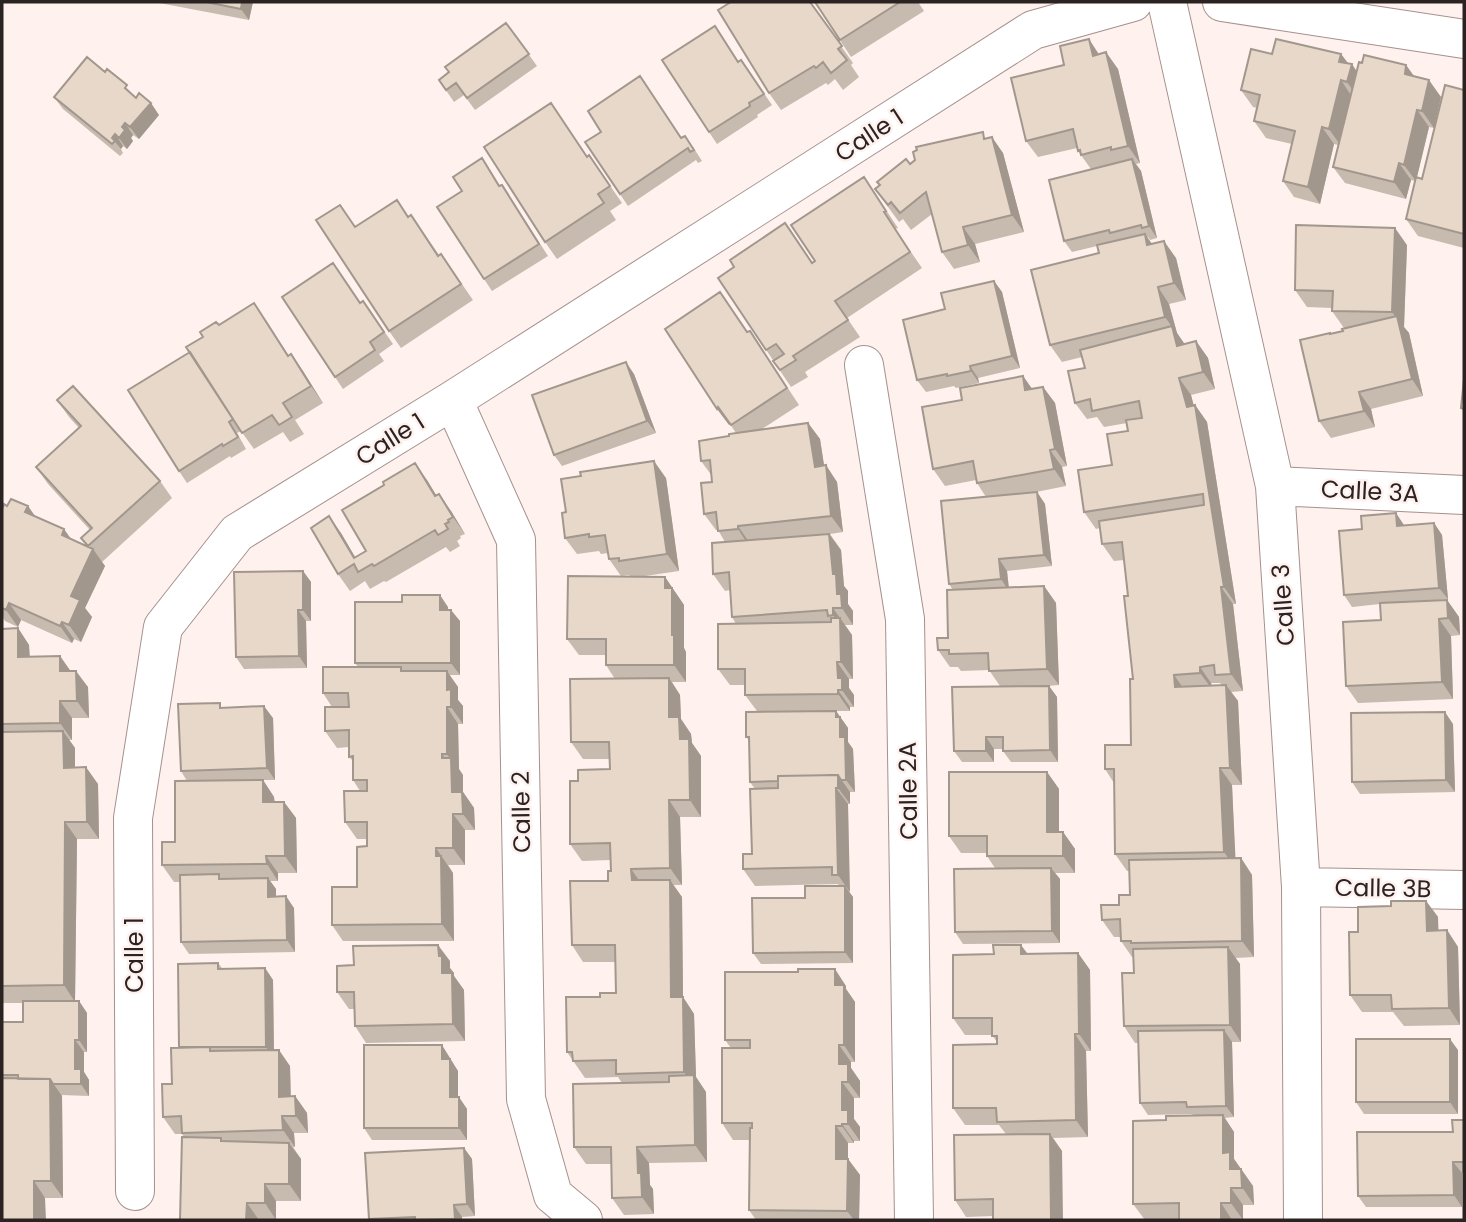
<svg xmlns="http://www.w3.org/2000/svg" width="1466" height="1222" viewBox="0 0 1466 1222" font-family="Poppins,sans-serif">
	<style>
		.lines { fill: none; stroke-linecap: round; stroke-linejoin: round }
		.street-casing { stroke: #a5918d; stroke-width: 40 }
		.street { stroke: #fff; stroke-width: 38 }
		.wall { fill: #c7baae; fill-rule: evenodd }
		.shaded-wall { fill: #a2978d }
		.building { fill: #e7d8ca; stroke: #a2978d; stroke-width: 2 }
		.labels { text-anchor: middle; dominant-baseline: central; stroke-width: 5; stroke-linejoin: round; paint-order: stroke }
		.street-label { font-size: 24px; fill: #2b2322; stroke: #fef1ee }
	</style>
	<rect width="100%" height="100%" fill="#fef1ee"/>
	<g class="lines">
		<g class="street-casing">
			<path id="street" d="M1167,2L1275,486L1301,887L1303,1220
				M1222,2L1464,39
				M864,365L905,619L914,1220
				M453,400L516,540L526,1099L553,1195L583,1220
				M1275,486L1464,495
				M1301,887L1464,890
				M135,1191L133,818L163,627L237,533L453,400L1033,30L1133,2"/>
		</g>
		<use href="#street" class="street"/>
	</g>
	<path class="wall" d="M154,2H253L249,20Z
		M810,2L853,63L851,65L859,77L843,90L835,79L828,85L826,83L781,110L769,93L727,4Z
		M815,2H918L924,11L851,57Z
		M506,23L537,66L475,110L464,95L454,102L439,80L449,72Z
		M1099,54L1118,69L1140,163L1136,164L1141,171L1157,238L1150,240L1148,237L1147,238L1152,244L1176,258L1186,300L1169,304L1177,333L1184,344L1196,341L1208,358L1215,389L1191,395L1194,406L1195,405L1207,422L1236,604H1233L1243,691L1231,692L1238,701L1242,785H1232L1235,859L1241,858L1252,875L1254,957L1235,958L1240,964L1241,1042H1232L1234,1117L1224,1118L1234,1132V1159L1253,1186L1254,1205H1243V1220H1145L1133,1204L1166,1120L1193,1115L1192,1114L1148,1115L1140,1103L1139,1043H1135L1124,1026L1134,973L1133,957H1132L1121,941L1120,937H1114L1102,920L1130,895V871H1127L1115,854L1114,783L1105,769L1131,745L1133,679L1128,596L1124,560L1114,561L1102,544L1100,528L1096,529L1084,512L1112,465L1128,431L1127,423L1104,427L1097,417L1087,419L1075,403L1085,368L1082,357L1062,362L1050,345L1099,253L1097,246L1072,252L1064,241L1091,169L1078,151L1077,148L1038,157L1026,141L1064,65ZM1211,683H1220L1222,685H1212Z
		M1272,54H1341L1348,64L1357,72L1406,65L1414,76L1441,97L1434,128L1429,127L1417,177L1422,179L1464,90V248L1418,236L1406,219L1415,181L1411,180L1406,199L1345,183L1333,167L1338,145L1334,144L1320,204L1294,197L1283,181L1292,144L1266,138L1254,121L1257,108L1253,107L1241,90Z
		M741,60L772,105L757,115L758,117L717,144L709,132L738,61Z
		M134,96L159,115L139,139L133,135L131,138L133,141L127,149L123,146L121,149L123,153L120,156L63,109L54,97Z
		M682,138L693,147L702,161L698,163L696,160L628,206L585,142Z
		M987,138L1003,153L1024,232L975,244L980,262L954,269L942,252L932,214L911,230L903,219L899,222L875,189L915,160L917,150Z
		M589,155L622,203L610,211L616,220L557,259L545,242Z
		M490,170L500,186L502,185L510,197L548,256L492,291L484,279L462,191Z
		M864,177L898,228L895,229L922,268L847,318L860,337L805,372L808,377L791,387L718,278L812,263L815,261Z
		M397,200L408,216L423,232L439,255L441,254L473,300L401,348L389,331L355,227Z
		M1407,245L1404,327L1409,333L1423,396L1371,409L1375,427L1331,438L1319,421L1331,334L1343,331L1347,328H1344L1332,311L1333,308L1307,307L1295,290Z
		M994,281L1002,292L1020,368L978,378L979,383L956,388L954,386L926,392L917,380L945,309Z
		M282,297L360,303L363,301L393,344L379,354L384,361L343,389Z
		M266,320L288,355L291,354L323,403L295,420L304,434L290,442L283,432L254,449L241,431L237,433L246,449L231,458L230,456L187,483L179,471L190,352L203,337L219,325Z
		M750,331L799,405L762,429L808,423L820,439L824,466L837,482L843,532L830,534L841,550L844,586L848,591V604L853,611V625H845L852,635L853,679H849V688L854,695V707H850V711H836L848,728V742L853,749L855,792H850V804H848L849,892L853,897V963L761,964L753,953L805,898L839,886L838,884L755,886L743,869L752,854L755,789L750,782V741L746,737L757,711L745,695V685H730L718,669L736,624L732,617L730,590L725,591L713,574L725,542L718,530H716L704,514L712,482V476L701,461L729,436L736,433L730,424L729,425L748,332Z
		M634,374L656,433L562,466L554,455Z
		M1023,376L1032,389L1043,387L1055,403L1067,466L1062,467L1066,486L1031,493L1037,492L1045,504L1052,566L1007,571L1009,588L1044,586L1056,603L1059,685L1047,686H1049L1057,697L1058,762H1011L1003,751V749H994V762H962L954,751L1000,686L989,670L961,671L958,667H950L938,650L948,638L953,590L949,584L986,497L977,483L976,480L945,486L933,469L962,400Z
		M57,400L160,481L172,498L102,562L105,566L85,608L92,617L81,642L74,639L72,643L21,620L18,627L5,621L2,616V510L7,506H28L34,516L72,539L87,546L81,538L90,530L48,484L36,467L79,428L69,417Z
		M666,478L679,571L638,577H665L684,605V648L686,652V682H672L680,695L681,719L691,734L692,743L701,756V817H680L682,885H673L682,897L683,997L694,1014L696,1077L706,1092L707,1162L649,1163L650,1185L653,1189L654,1214L624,1215L612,1198L611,1164H586L574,1147L622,1083L618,1077L585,1078L567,1052L600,997L616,993L615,962H583L572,945L608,881L611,871L610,860L582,861L570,844L578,781L610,769V759H583L571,742L615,679L606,665V655H579L567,639L631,577L629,575L621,576L609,559L608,553L601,554L599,551L577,554L565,538Z
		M427,480L436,496L451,511L465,534L460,536L461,538L457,541L460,546L450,552L446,547L386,582L384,581L370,589L365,581L350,591L338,574L341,533L355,557L366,551Z
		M1434,523L1442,535L1448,599L1427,601L1447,600L1459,617L1460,635L1451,636L1453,699L1358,703L1346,686L1381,620L1380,604L1352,607L1344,595L1404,526Z
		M303,571L311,582V621H306L307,668L244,669L236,657Z
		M448,607V610L460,621V675H449L458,687V700L463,706V724H458L459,769L463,775V792L474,808L475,830H465V865H448L453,873L454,941H343L332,925L357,887L367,846V839H357L345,822L360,791L353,780V761L349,757V747L337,748L325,731L332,707L323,693L358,667L355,663Z
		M18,628L29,645L30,656H60L70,671L88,687L89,718H72V740H69L75,748V767L98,784L99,839H77L75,1001H79L87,1013V1052H84V1072L89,1080V1096L62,1095L63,1198H45L2,1181V1022H23V1003H2V629Z
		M223,708L273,718L275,780H261H263L274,797L275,802H284L296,818L297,873H278V881H270L276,889V897L294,908L295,952L189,954L181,942L180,882H174L162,865L175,842L187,781L181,771Z
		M1453,724L1455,792L1360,794L1352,782Z
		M1047,772L1059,789V832H1063L1075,849V873H1055L1060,879V943L963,944L955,932L995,868L987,856V853H961L949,836Z
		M1426,901L1438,917V930H1447L1458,947L1460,1025L1404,1026L1393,1012H1362L1350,995L1358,932L1391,906Z
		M1078,953L1090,970L1091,1051H1086L1088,1137L1053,1138L1062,1151L993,1216L966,1217L955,1200L1006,1134L999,1125H965L953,1108L997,1044V1042L992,1035H965L953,1018L1027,954Z
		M450,961V968L454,973V976L464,990L465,1041L366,1043L355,1026L354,1009H349L337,992Z
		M218,963L222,968H265L273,980L274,1050L290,1066L291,1097L295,1096L307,1113L308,1133H294L295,1147H293L301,1159V1201H276V1220H180L184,1137L182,1134H175L163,1117L172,1084L179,1047Z
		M846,986V989L855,1002V1062H851V1068L860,1081V1098H854V1119L860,1127V1141H854V1143H848V1159L860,1175L859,1220H756L749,1210L750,1140H733L722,1123L731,1048L725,1040Z
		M1458,1050V1114H1364L1356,1102Z
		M450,1057V1060L458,1071V1097L467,1109V1140H372L364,1128Z
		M1464,1120V1173H1462V1207H1366L1358,1196L1453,1132Z
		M464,1148L472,1159L475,1216L462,1217V1220H370L369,1219Z"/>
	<path class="shaded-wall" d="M242,2H253L249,20L241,9Z
		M1089,39L1100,56H1093Z
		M1106,52L1118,69L1140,163L1128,146Z
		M1341,54L1351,67L1352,64L1363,81L1359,99L1347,82L1339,62Z
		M1406,65L1418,82L1405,74Z
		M1341,80L1352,97L1341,146L1329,129Z
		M1429,80L1441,97L1434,128L1422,111Z
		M151,103L159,115L139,139L130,127Z
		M1417,110L1429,127L1416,181L1404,165Z
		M125,123L133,135L131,138L133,141L127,149L119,138L122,127Z
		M1322,127L1334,144L1320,204L1308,187Z
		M115,134L123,146L121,149L112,138Z
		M992,137L1003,153L1024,232L1012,215Z
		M1132,159L1141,171L1157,238L1149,226Z
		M1399,163L1411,180L1406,199L1394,182Z
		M963,227L975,244L980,262L968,245Z
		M1395,228L1407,245L1404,327L1409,333L1423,396L1412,379L1398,320L1392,312Z
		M1145,234L1157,251L1147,245Z
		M1164,241L1176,258L1186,300L1174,283Z
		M994,281L1002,292L1020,368L1012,356Z
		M1158,287L1169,304L1177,333L1184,343L1189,363L1177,346L1172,327L1165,317Z
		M1196,341L1208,358L1215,389L1203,372Z
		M291,354L303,371L323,403L311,386Z
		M626,362L634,374L656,433L647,421Z
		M970,366L978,378L979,383L971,371Z
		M1023,376L1035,393L1025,390Z
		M1179,378L1191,395L1197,419L1195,405L1207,422L1236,604L1224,587L1187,407Z
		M1043,387L1055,403L1067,466L1055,449Z
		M1359,392L1371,409L1375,427L1364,411Z
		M718,407L730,424L729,425L717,409Z
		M808,423L820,439L827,484L815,467Z
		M1050,450L1062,467L1066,486L1054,469Z
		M654,461L666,478L679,571L667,554Z
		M415,463L427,480L447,513L435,496Z
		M826,465L837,482L843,532L831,516Z
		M1037,492L1045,504L1052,566L1044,555Z
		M439,494L451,511L465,534L453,517Z
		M28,506L40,523L25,512Z
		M1396,513L1404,525L1397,526Z
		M329,516L341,533L362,569L354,558Z
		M1434,523L1442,535L1448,599L1439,588Z
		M738,526L749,542V546L738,529Z
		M64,529L76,546L62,535Z
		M829,534L841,550L844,586L848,591V604L853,611V625L842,608L837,594L833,574Z
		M93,549L105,566L85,608L92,617L81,642L69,625L71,596Z
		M999,559L1007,571L1009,591L1001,579Z
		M303,571L311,582V621L303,610Z
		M665,577L684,605V648L686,652V682L674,665L672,635L665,588Z
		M1044,586L1056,603L1059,685L1047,669Z
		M1221,587L1233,604L1243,691L1231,674Z
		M440,595L448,607V621L440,610Z
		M1447,600L1459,617L1460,635L1448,618Z
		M9,603L21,620L18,627L6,610Z
		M833,608L852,635L853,679L841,662L840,625L833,615Z
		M298,610L306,621L307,668L299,656Z
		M451,610L460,621V675L451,663Z
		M1439,619L1451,636L1453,699L1442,682Z
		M62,622L74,639L72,643L60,626Z
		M18,628L29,645L30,673L18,657Z
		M60,656L72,673L60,671Z
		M837,662L849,679V688L854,695V707L842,690L838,678Z
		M1200,667L1211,683L1212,689L1200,673Z
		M76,671L88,687L89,718L77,701Z
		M447,671L458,687V700L463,706V724L451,707L447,690Z
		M1174,675L1186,692L1175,687Z
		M669,678L680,695L681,719L691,734L692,743L701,756V817L690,800L680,739L669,717Z
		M1226,685L1238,701L1242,785L1230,768Z
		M1049,686L1057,697L1058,762L1050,750Z
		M838,690L850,707V711L838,694Z
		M60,701L72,718V740L60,723Z
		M264,706L273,718L275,780L267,768Z
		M447,707L458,724L459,769L463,775V792L474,808L475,830L463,814L452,792L442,758V754L451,767V760L447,754Z
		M836,711L848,728V742L853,749L855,792L846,780L840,737L836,717Z
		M1445,712L1453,724L1455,792L1446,780Z
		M63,731L75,748V784L64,768Z
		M986,737L994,749V762L986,751Z
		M86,767L98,784L99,839L87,822Z
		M1220,768L1232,785L1236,869L1224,852Z
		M1047,772L1059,789V849L1047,832Z
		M838,775L850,792V804L838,788Z
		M263,780L274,797L275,819L263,802Z
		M836,788L848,804L850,892L838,875Z
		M669,800L680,817L682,885L670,868Z
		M284,802L296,818L297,873L285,856Z
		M453,814L465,830V865L453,848Z
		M65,822L77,839L75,1002L64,985Z
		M1063,832L1075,849V873L1063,856Z
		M436,848L453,873L454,941L442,924Z
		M266,856L278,873V881L267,864Z
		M1241,858L1252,875L1254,957L1242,941Z
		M1051,868L1060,879V943L1052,931Z
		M631,869L643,886L632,880Z
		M268,878L276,889V909L268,897Z
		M670,880L682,897L683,997L694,1014L696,1077L706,1092L707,1162L695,1145L694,1087L684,1072L671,997Z
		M845,886L853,897V963L845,952Z
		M286,896L294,908L295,952L287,940Z
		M1426,901L1438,917L1439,947L1427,931Z
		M1447,930L1458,947L1460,1025L1449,1008Z
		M438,945L450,961V968L454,973V976L464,990L465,1041L453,1024L442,973L439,956Z
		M1021,945L1033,961L1021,954Z
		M1228,947L1240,964L1241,1042L1230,1025Z
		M1078,953L1090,970L1091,1051L1079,1034Z
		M265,968L273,980L274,1059L266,1047Z
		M835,969L846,986V989L855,1002V1062L844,1045L835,985Z
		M79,1001L87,1013V1052L79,1040Z
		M1224,1030L1232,1042L1234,1117L1226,1106Z
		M1075,1034L1086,1051L1088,1137L1076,1120Z
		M1450,1039L1458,1050V1114L1450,1102Z
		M75,1040L84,1052V1072L89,1080V1096L81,1084L75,1069Z
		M442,1045L458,1071V1109L450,1097L442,1059Z
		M839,1045L851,1062V1068L860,1081V1098L848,1082L839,1064Z
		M279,1050L290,1066L291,1114L279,1097Z
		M50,1079L62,1096L63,1198L51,1181Z
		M842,1082L854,1098V1119L860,1127V1141L848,1124L842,1110Z
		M295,1096L307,1113L308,1133L296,1116Z
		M459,1097L467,1109V1140L459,1128Z
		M1223,1115L1234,1132V1159L1253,1186L1254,1205L1230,1169L1223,1153Z
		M282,1116L294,1133L295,1147L283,1130Z
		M842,1124L854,1141V1143L842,1126Z
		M836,1126L848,1143V1175L836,1159Z
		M1050,1134L1062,1151L1063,1220H1051Z
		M289,1143L301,1159V1201L289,1184Z
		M637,1147L649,1163L650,1185L653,1189L654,1214L642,1197L638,1173Z
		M464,1148L472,1159L475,1216L467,1204Z
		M848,1159L860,1175L859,1220H854L847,1211Z
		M1453,1162L1462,1173V1207L1454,1195Z
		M34,1181L45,1198L46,1220H34Z
		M265,1184L276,1201V1220L265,1203Z
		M1231,1188L1243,1205V1220L1231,1203Z
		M247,1203L259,1220H246Z
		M1221,1203L1232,1220H1221Z
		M454,1205L462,1217V1220H455V1219Z"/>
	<path class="building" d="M206,2H242L241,9Z
		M731,2H810L842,46L838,49L847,60L831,73L823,62L816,68L814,66L769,93L718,10Z
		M815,2H900L840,40Z
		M506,23L529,54L467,98L456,83L446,90L439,80L449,72L445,67Z
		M715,26L738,62L741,60L764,94L749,103L750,106L709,132L662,60Z
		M1089,39L1093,56L1106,52L1128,146L1111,150V147L1081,155L1080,150L1078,151L1073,129L1026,141L1011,78L1064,65L1060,46Z
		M1276,39L1341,54L1339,62L1352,64L1347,82L1341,80L1329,129L1322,127L1308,187L1283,181L1295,131L1254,121L1260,95L1241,90L1251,49L1272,54Z
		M1364,55L1406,65L1405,74L1429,80L1422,111L1417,110L1404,165L1399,163L1394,182L1333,167L1359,62L1362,63Z
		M87,57L105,72L107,69L127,85L125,88L136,98L139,93L151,103L130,127L125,123L122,127L125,130L119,138L115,134L112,138L115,141L112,144L54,97Z
		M640,76L681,138L685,136L694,150L690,152L688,148L620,194L585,142L601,132L588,111Z
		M1445,85L1464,90V234L1406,219L1416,177L1422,179Z
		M551,103L587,157L589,155L610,186L598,194L604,203L545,242L484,147Z
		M983,132L984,139L992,137L1012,215L963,227L968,245L942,252L926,192L900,213L891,202L888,205L875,189L880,185L877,182L906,159L910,164L915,160L913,152L917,150L916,147Z
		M482,158L499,186L502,185L539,244L484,279L437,207L462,191L453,177Z
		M1132,159L1149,226L1142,228L1141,225L1110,233L1109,230L1064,241L1049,180Z
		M864,177L886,211L884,212L910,252L835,301L848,320L793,356L796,360L780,370L773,361L784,354L776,344L766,350L718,278L734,267L730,260L785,223L812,263L815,261L791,225Z
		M397,200L408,217L411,215L438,256L441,254L461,284L389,331L316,220L340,205L355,227Z
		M1296,225L1395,228L1392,312L1332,311L1333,291L1295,290Z
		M1145,234L1147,245L1164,241L1174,283L1158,287L1165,317L1050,345L1031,270L1099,253L1097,245Z
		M333,263L360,303L363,301L384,332L370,342L375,350L335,377L282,297Z
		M994,281L1012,356L970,366L971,371L947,376V374L917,380L903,320L945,309L941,293Z
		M720,292L747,332L750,331L787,388L731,425L718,407L717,409L665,329Z
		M254,303L288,356L291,354L311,386L283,403L292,417L279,425L272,415L242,433L186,347L203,337L200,332L216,322L219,325Z
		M1397,316L1412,379L1359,392L1364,411L1319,421L1300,340L1330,333V334L1343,331L1342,329Z
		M1172,326L1177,346L1196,341L1203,372L1179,378L1187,407L1195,405L1224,587H1221L1231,674L1215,675L1214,665L1200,667V673L1174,675L1175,687L1226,685L1230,768H1220L1224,852L1115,854L1114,769H1105V745H1131L1130,679H1133L1124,596H1128L1122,542L1102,544L1099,521L1204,505L1203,494L1084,512L1078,470L1112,465L1107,434L1128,431L1126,420L1142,418L1139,401L1092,411L1090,399L1075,403L1068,371L1085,368L1080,350Z
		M190,352L233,419L229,422L238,437L223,446L222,444L179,471L128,390Z
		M626,362L647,421L554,455L532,395Z
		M1023,376L1025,390L1043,387L1055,449L1050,450L1054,469L977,483L973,461L933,469L922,407L962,400L960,388Z
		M1464,379V409L1461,408Z
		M73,386L160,481L88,546L81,538L92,528L36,467L81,426L57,400Z
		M808,423L815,467L826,465L831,516L738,526V529L718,531L716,512L704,514L701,483L712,482L710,460L701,461L699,441L729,436V434Z
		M654,461L667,554L619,561V558L609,559L605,535L589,537V534L565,538L562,513L566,512L561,479L581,476L580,472Z
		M415,463L435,496L439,494L453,517L448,520L449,522L445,524L448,529L438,535L435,530L374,566L372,564L358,572L354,564L338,574L311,528L329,516L354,558L366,551L342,510L384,485L383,482Z
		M1037,492L1044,555L999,559L1001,579L949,584L941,501Z
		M11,499L28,506L25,512L64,529L62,535L93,549L71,596L80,600L69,625L62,622L60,626L9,603L6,610L2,608V510L4,504L7,506Z
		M1396,513L1397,526L1434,523L1439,588L1344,595L1339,531L1362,529L1361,516Z
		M829,534L833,574H836L837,594H841L842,608H833V615L828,616L827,610L732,617L729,572L713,574L712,543Z
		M303,571V610H298L299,656L236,657L234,572Z
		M568,576L665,577V588H672V635H674V665H606V639H567Z
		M1044,586L1047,669L989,671L988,653L949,654V650H938L937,638H948L947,590Z
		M402,595H440V610H451V663H355V602H402Z
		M1447,600L1448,618L1439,619L1442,682L1346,686L1343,622L1381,620L1380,603Z
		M831,618H840L841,662H837L838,678H842V690H838V694L745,695V669H718V624L831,622Z
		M18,628V657L60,656V671H76L77,701H60V723L2,724V629Z
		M323,667H401V671H447V690L451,689V707H447V754H442V758H451L452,792H462L463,814H453V848H436V856H441L442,924L332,925V887H357V847L367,846V822H345L344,791H367V780H353V756L349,757V730L325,731V707H349L348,693H323Z
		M669,678V717H679L680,739H689L690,800H669L670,868L631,869L632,880H670L671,997H683L684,1072L616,1074V1060L573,1061L572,1052H567L566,997H600V993H616L615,945H572L570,881H608V871H611L610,843L570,844V781H578V770L610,769L609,742H571L570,679Z
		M1049,686L1050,750L1003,751V737H986V751H954L952,687Z
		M220,703V708L264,706L267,768L181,771L178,704Z
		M836,711V717H840V737H845L846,780H841L838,775L778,776V781L750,782L749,737H746V712Z
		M1445,712L1446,780L1352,782L1351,713Z
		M63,731L64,768L86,767L87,822H65L64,985L2,986V732Z
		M949,772H1047V832H1063V856H987V836H949Z
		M838,775V788H836L838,875H832V867L743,869V854H752L750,789L778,788V776Z
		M263,780V802H284L285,856H266L267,864L162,865V842H175V781Z
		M1241,858L1242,941L1131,943V941H1121L1120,919L1102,920L1101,905H1119V895H1130L1129,860Z
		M1051,868L1052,931L955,932L954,869Z
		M219,874V879L268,878V897L286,896L287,940L181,942L180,875Z
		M805,886H845V952L753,953L752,898H805Z
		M1391,901H1426L1427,931L1447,930L1449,1008L1392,1009L1391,995H1350L1349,932H1358V907L1391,906Z
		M438,945L439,956H442V973H452L453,1024L355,1026L354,992H337V966L354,965L353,946Z
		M993,945H1021V954L1078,953L1079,1034H1075L1076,1120L997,1122L996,1108H953V1045L997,1044V1036H992V1018H953V955L994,954Z
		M1228,947L1230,1025L1124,1026L1122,973H1134L1133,949Z
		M218,963V969L265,968L266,1047H179L178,964Z
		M798,969H835V985H844V1045H839V1064H848V1082H842V1110H848V1124H842V1126H836V1159H848L847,1211L749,1210L750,1128H752V1123H722V1048H750V1040H725V972H798Z
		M23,1001H79V1040H75V1069H81V1084H53L50,1079H18V1075H2V1022H23Z
		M1224,1030L1226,1106L1187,1107L1186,1102L1140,1103L1138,1031Z
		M1356,1039H1450V1102H1356Z
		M364,1045H442V1059H450V1097H459V1128H364Z
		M210,1047V1051L279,1050V1097L295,1096L296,1116H282L283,1130L182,1133L181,1116L163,1117L162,1084H172L171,1048Z
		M694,1075L695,1145L637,1147L638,1173H641L642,1197L612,1198L611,1147H574L573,1084L669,1082V1076Z
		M2,1078L50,1079L51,1181H34V1220H2Z
		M1223,1115V1153L1230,1152V1169H1241L1242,1188H1231V1203H1221V1220H1179V1203L1133,1204V1121L1166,1120V1116Z
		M1452,1120H1464V1162H1453L1454,1195L1358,1196L1357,1132H1453Z
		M1050,1134L1051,1220H993V1199L955,1200L954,1135Z
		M182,1137L221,1138V1141L289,1143V1184H265V1203H247L246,1220H180Z
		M464,1148L467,1204L454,1205L455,1219L415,1220V1217L369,1219L365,1153Z"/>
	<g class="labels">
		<g class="street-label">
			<text transform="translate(869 135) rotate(-33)">Calle 1</text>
			<text transform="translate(390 439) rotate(-32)">Calle 1</text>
			<text transform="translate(1370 491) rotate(3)">Calle 3A</text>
			<text transform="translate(1283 605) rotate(-94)">Calle 3</text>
			<text transform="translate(908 791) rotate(-91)">Calle 2A</text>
			<text transform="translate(521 812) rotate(-91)">Calle 2</text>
			<text transform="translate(1383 888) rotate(1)">Calle 3B</text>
			<text transform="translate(134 955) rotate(-90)">Calle 1</text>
		</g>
	</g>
	<rect width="1466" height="1222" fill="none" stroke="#2b2322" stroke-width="7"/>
</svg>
